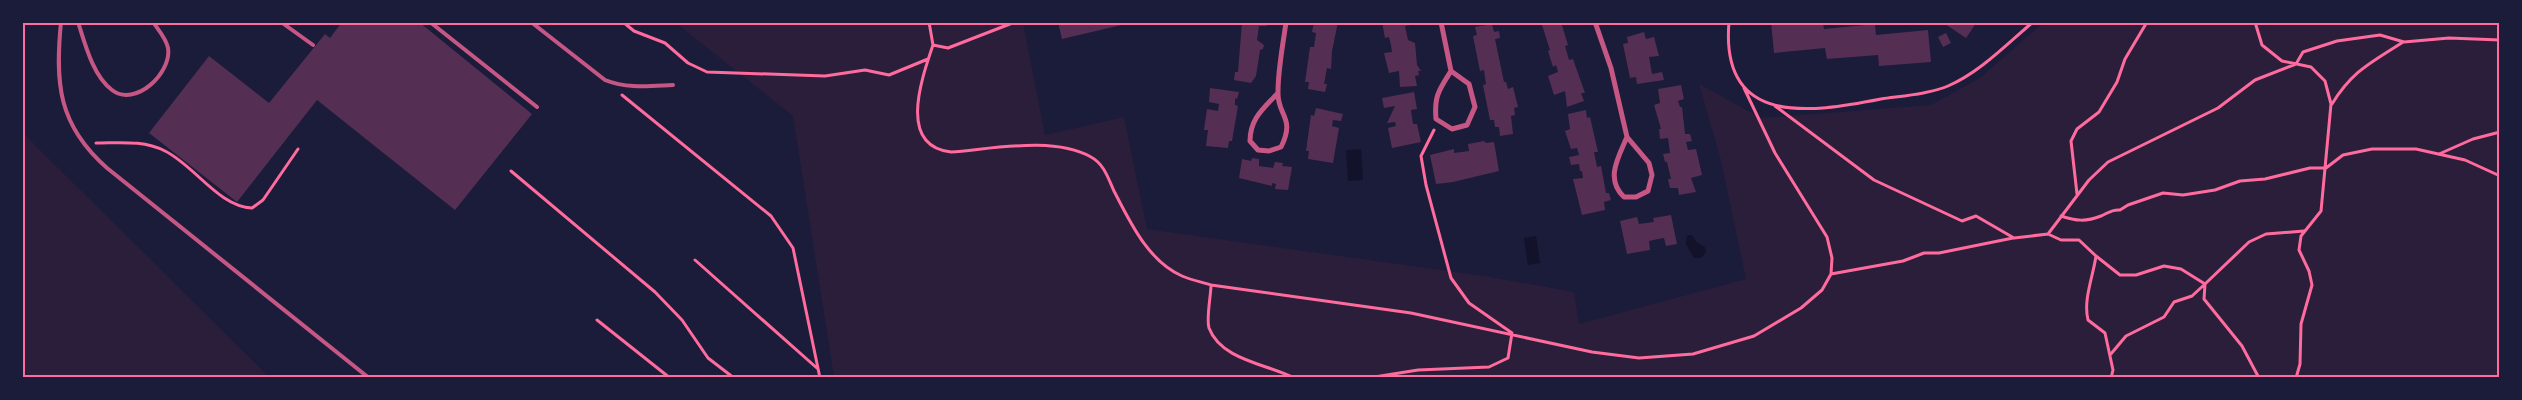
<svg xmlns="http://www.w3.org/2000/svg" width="2522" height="400" viewBox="0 0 2522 400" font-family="'PT Sans Narrow',sans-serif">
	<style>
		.green { fill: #2a1e3b }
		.water { fill: #12122b }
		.building { fill: #542f53 }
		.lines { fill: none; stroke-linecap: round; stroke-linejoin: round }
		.path { stroke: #ff6b9d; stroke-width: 3 }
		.service { stroke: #c65784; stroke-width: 4 }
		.minor { stroke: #c65784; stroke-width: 5 }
		.neatline { fill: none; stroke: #ff6b9d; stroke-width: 2 }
	</style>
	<rect width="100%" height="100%" fill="#1b1b3a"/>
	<path class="green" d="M676,23H1023L1045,135L1124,117L1147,229L1484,276L1574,292L1579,324L1746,279L1721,161L1699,84L1761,118L1931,105L1980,78L2043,23H2499V377H834L793,116Z
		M23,133L269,377H23Z"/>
	<path class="water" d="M1361,149L1363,180L1348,181L1346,150Z
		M1687,235H1692L1696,242L1705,247L1706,252L1701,258H1694L1686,244Z
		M1536,236L1540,263L1528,265L1524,238Z"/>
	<path class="building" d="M342,22H419L532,114L455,210L317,100L237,202L149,133L209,56L269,103L325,34L330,38Z
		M1058,22H1130V23L1062,39Z
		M1242,22H1268L1267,26H1259L1257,40L1264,45L1263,49L1260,50L1256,76L1251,83L1234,80L1235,72H1238Z
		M1314,22H1338L1332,51L1331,69L1327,68L1324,84H1327L1325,92L1308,89L1309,82H1305L1310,47H1314L1316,33L1312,32Z
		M1382,22H1410L1411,25L1405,26L1408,40L1415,43L1417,65L1421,71H1418L1419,75L1415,76L1417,86L1400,87L1399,71L1389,73L1384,53L1392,52L1391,45L1389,37L1385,38Z
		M1541,22H1561L1568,45L1565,46L1569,60L1573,59L1585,93H1581L1584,101L1567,107L1565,91L1554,95L1548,76L1558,72L1556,65L1553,67L1548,51L1550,50Z
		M1771,22H1823L1824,29L1875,24L1876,35L1928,30L1931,62L1879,66L1878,55L1827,59L1825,48L1774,53Z
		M1942,22H1977L1966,38Z
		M1492,24L1494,32L1499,31L1500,38L1495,39L1504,82H1506L1508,89L1513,87L1518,107L1514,108L1515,115L1511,116L1513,134L1500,136L1499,127H1495L1494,120H1490L1483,85L1486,84L1484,70L1480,71L1473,36L1477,35L1475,27Z
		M1644,32L1646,39L1654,37L1659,56L1649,57L1652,74L1662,72L1664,80L1637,84L1636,77L1630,78L1623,44L1628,43L1627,37Z
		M1946,33L1951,43L1943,47L1938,37Z
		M1681,85L1684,99L1678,101L1680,107H1682L1685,134H1690L1692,141L1686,142L1688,150L1696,149L1702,175L1691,178L1696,192L1679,195L1678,188H1670L1668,179H1671L1667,162H1665L1663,154L1670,153L1668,138L1660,139L1659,129H1661L1654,105L1660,103L1658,89Z
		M1210,88L1239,92L1237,99L1235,98V105L1238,106L1232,141H1229L1228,148L1206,146L1208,130H1204L1207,109L1218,111L1219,104L1209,102Z
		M1414,92L1417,109L1411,110L1413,124H1417L1421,142L1392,148L1388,128L1396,126L1395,122L1387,123L1395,106L1384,108L1382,98Z
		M1316,108L1343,114L1341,121L1333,120L1332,126L1339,128L1333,163L1308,159L1309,151H1306L1311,115L1314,116Z
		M1586,110L1587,118L1590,117L1598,152H1594L1597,167L1601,166L1606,193H1609L1611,200L1604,202L1605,210L1582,215L1573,179L1583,178L1582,171H1580L1579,164L1571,165L1569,157L1579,155L1577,148L1571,149L1565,131L1570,129L1568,114Z
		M1484,141L1486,143L1494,142L1499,171L1453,182L1436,184L1430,155L1454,149V153L1469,151L1468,144Z
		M1252,158L1259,159V166L1273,168L1275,162L1283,163L1282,166L1292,167L1288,190L1275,189L1276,184L1272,183V186L1239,178L1242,159L1251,161Z
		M1671,215L1677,244L1666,246L1664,238L1658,239L1649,241L1650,250L1627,254L1620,221L1637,217L1639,224L1654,222L1653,218Z"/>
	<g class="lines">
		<path class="path" d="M623,22L634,31L665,43L688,63L707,72L825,76L865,70L889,75L928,59
			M929,22L933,45L948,48L1015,22
			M1729,22C1720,127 1810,113 1881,99C1901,96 1930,94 1948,86C1979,73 2007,44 2033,22
			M2255,22L2262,45L2282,61L2311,67L2325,81L2331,104L2321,211L2301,236L2299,250L2309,271L2312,285L2301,324L2300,364L2296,378
			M933,45C922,78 897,146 951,152C992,149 1054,136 1091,157C1104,164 1108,178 1114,191C1130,222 1148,261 1182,276C1191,280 1202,282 1211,285L1411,313L1592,352L1639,358L1693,354L1754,336L1801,308L1822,290L1831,274L1832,258L1827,237L1775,153L1744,88
			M622,95L771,216L793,248L820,378
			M2332,104C2353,70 2371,63 2403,42
			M1775,106L1874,180L1962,221L1976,216L2014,238L2048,234L2061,240H2079L2096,256C2093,277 2083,300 2088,320L2105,333L2113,370L2111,378
			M96,143C120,143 143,140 165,151C194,165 219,207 252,208L263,200L298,149
			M2439,154L2473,139L2500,132
			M511,171L655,292L682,320L708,358L734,378
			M2077,194L2071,141L2077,129L2099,112L2117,82L2125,59L2147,22
			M2061,216C2076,221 2086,222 2101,216C2108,213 2112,209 2120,210L2128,205L2163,193L2183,195L2215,190L2240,181L2265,179L2310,168H2326L2343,155L2372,149H2416L2465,160L2500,176
			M2048,234L2089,180L2108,162L2218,108L2255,80L2296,64L2303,52L2337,41L2380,35L2404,42L2449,38L2500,40
			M2096,256L2120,275H2136L2164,266L2181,269L2205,284L2192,296L2174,302L2164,317L2126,336L2110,355
			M695,260L818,369
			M1831,274L1903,261L1924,253H1939L2013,238
			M1211,285C1211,295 1206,319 1209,328C1221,360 1267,364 1294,378
			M597,320L670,378
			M1368,378L1418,370L1489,367L1508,358L1512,333L1469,303L1451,278L1426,185L1421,156L1434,130
			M2259,378L2242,346L2204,299L2205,284L2249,242L2266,234L2304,231"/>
		<path class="service" d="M61,22C55,83 58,125 107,168L369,378
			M78,22C85,44 93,76 112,90C135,108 172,73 168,48C166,38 159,31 153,22
			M281,22L313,45
			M430,22L537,107
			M531,22L605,80C627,89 650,86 673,85"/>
		<path class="minor" d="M1441,22L1451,71C1439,90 1434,96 1436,119L1452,129L1467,125L1475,107L1469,84L1451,71
			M1595,22L1611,68L1627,137L1649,163L1652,175L1648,191L1636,197H1624C1605,179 1618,158 1627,137
			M1277,94C1263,109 1250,119 1250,141L1258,150L1269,151L1281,147C1296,117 1277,116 1278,92C1278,69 1283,45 1286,22"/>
	</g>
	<rect width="2522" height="400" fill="none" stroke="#1b1b3a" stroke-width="48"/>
	<rect x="24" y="24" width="2474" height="352" class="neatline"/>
</svg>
